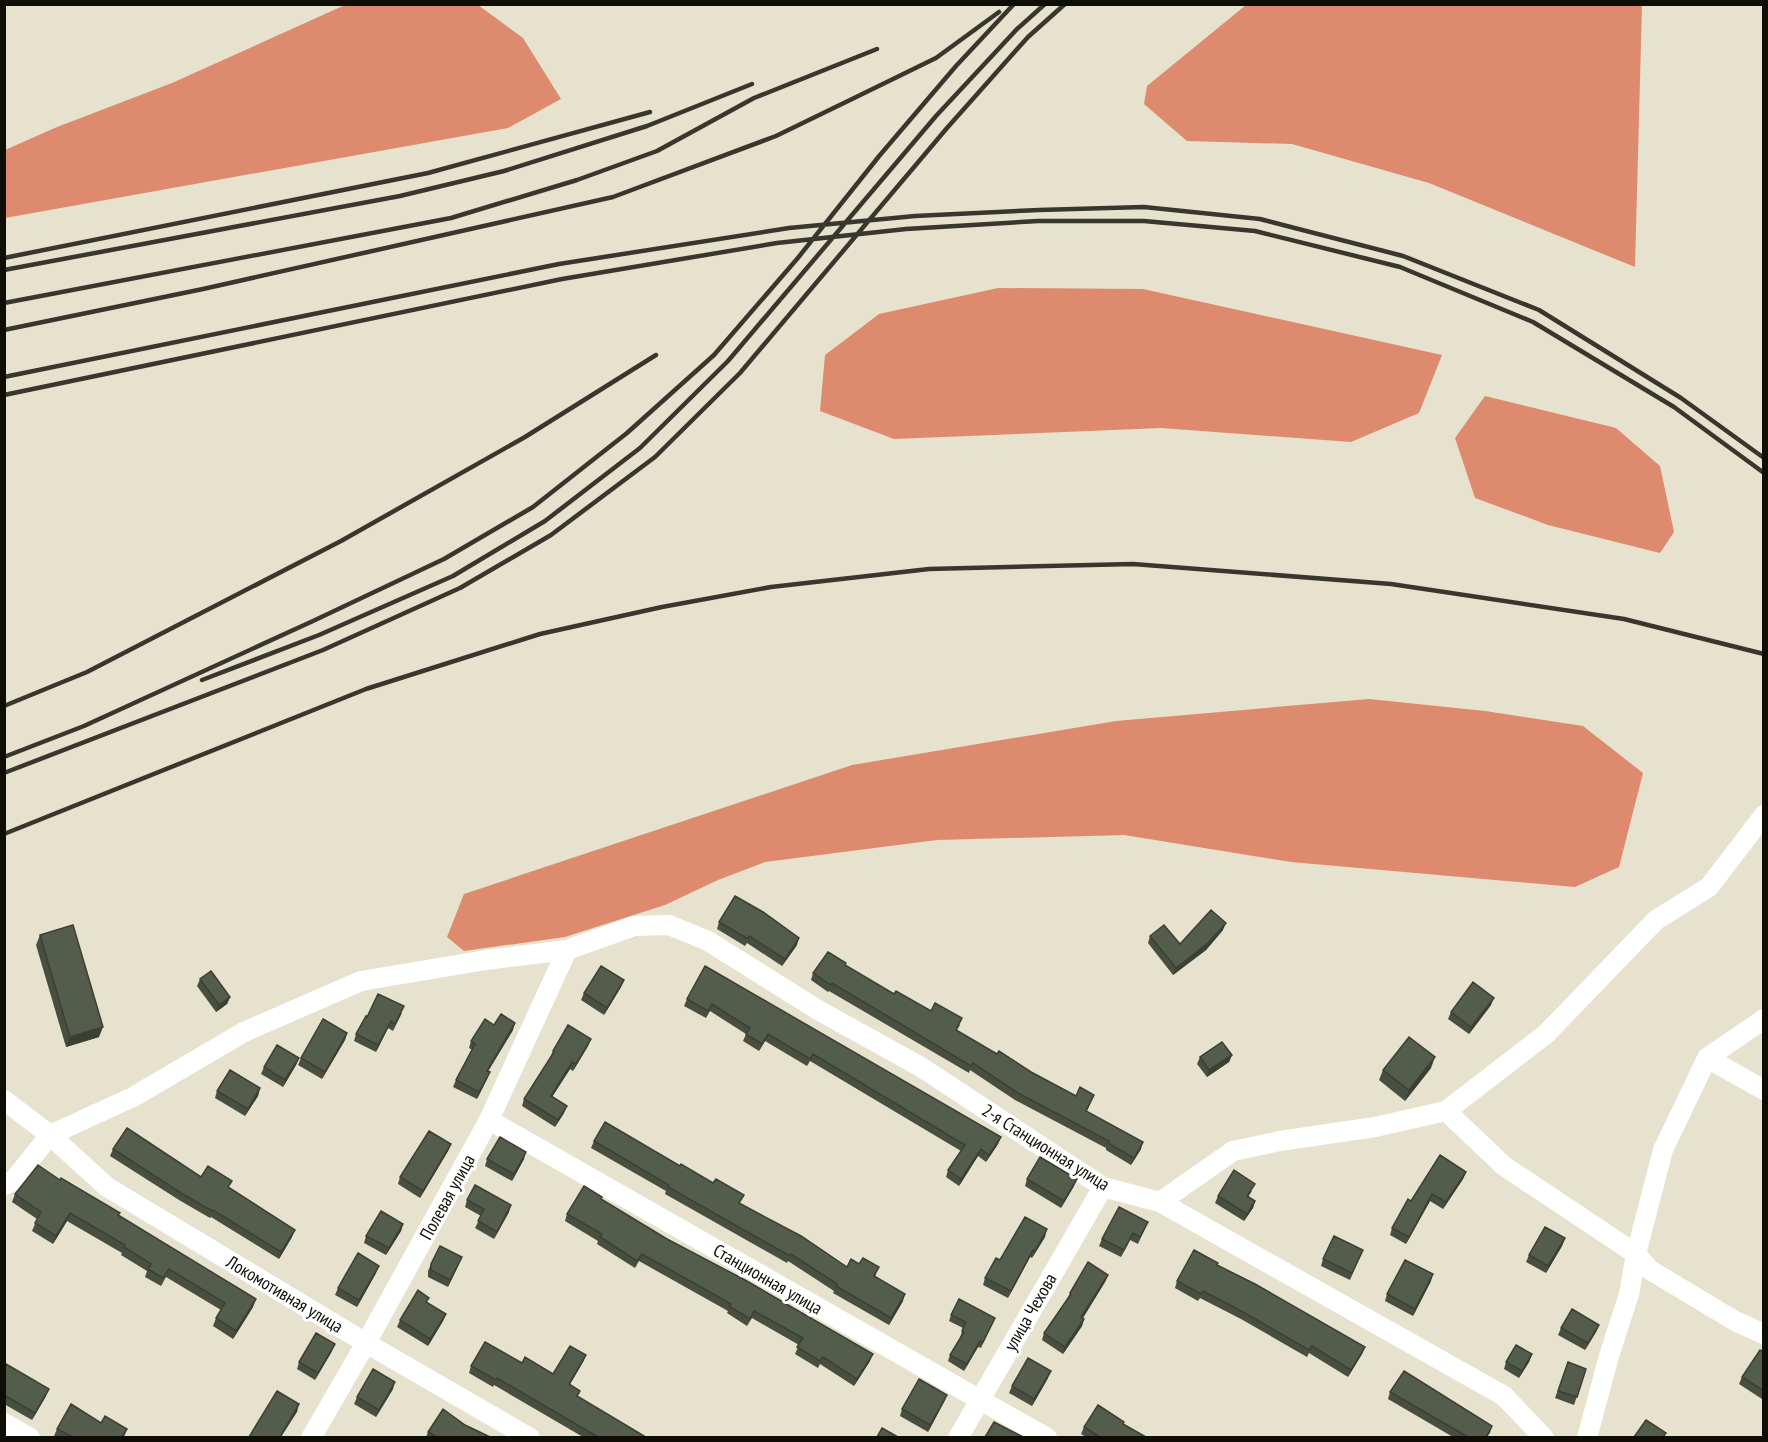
<svg xmlns="http://www.w3.org/2000/svg" width="1768" height="1442" viewBox="0 0 1768 1442" font-family="'PT Sans Narrow',sans-serif">
	<style>
		.forest { fill: #dd8a6f }
		.lines { fill: none; stroke-linecap: round; stroke-linejoin: round }
		.minor { stroke: #fff; stroke-width: 20 }
		.rail { stroke: #38372d; stroke-width: 4.5 }
		.wall { fill: #484f40 }
		.shaded-wall { fill: #3b4034 }
		.building { fill: #545c4b; stroke: #3b4034; stroke-width: 1.5 }
		.labels { text-anchor: middle; dominant-baseline: central; stroke-width: 6; stroke-linejoin: round; paint-order: stroke }
		.street-label { font-size: 18px; fill: #0e0d06; stroke: #fff }
	</style>
	<rect width="100%" height="100%" fill="#e6e2cd"/>
	<path class="forest" d="M345,5H478L523,38L561,99L508,128L5,218V150L57,127L172,83Z
		M1246,5H1642L1635,267L1429,183L1292,144L1187,141L1144,104L1147,86Z
		M998,288L1143,289L1442,355L1419,413L1351,442L1161,428L894,439L820,411L825,355L879,314Z
		M1485,396L1616,428L1660,466L1674,532L1660,553L1548,525L1475,498L1455,438Z
		M1369,699L1485,711L1583,726L1643,773L1619,867L1575,887L1291,862L1124,835L937,840L765,862L718,880L665,905L565,937L464,951L447,937L464,894L852,765L1116,721Z"/>
	<g class="lines">
		<path class="minor" d="M1707,1058L1764,1090
			M4,1100L50,1135L107,1187L366,1343L530,1438
			M1446,1111L1504,1166L1636,1254L1650,1270L1735,1321L1764,1334
			M489,1120L1047,1438
			M4,1185L13,1181L50,1135L133,1097L244,1032L361,981L486,960L567,950L634,926L669,925L708,941L818,1010L921,1067L1103,1187L1160,1202L1504,1396L1544,1438
			M1160,1202L1233,1151L1280,1141L1375,1127L1446,1111L1546,1034L1656,920L1709,887L1764,815
			M4,1423L30,1438
			M311,1438L366,1343L489,1120L567,950
			M958,1438L1103,1187
			M1587,1438L1609,1356L1629,1294L1636,1254L1663,1150L1707,1058L1764,1019"/>
		<path class="rail" d="M4,258L428,173L650,112
			M4,270L400,196L504,171L647,126L752,84
			M4,303L451,218L577,180L657,151L754,98L877,49
			M4,330L203,289L613,197L776,136L848,101L936,58L999,12
			M4,377L559,264L789,228L915,216L1039,210L1144,207L1260,219L1403,256L1539,310L1681,398L1764,458
			M4,395L562,279L777,243L906,229L1038,221H1144L1255,231L1400,267L1533,322L1674,407L1764,473
			M202,680L319,635L453,576L545,521L640,448L728,361L936,116L1017,29L1045,4
			M4,706L87,672L341,541L525,437L656,355
			M4,757L84,726L313,621L444,559L533,507L627,433L714,355L797,259L880,155L956,66L1014,4
			M4,773L323,650L460,588L551,535L655,457L740,373L947,128L1028,37L1065,4
			M4,834L366,689L540,634L662,607L771,587L929,569L1133,564L1391,584L1624,619L1764,654"/>
	</g>
	<path class="wall" d="M719,922L797,945L782,966L747,943L745,946L717,929Z
		M1223,930L1206,950L1173,975L1148,943L1150,936L1180,944Z
		M40,935L99,1037L66,1047L36,945Z
		M845,965L894,994L960,1025L957,1030L997,1054L1076,1096L1094,1095L1087,1111L1141,1149L1131,1165L1106,1150V1148L1015,1100L970,1070L969,1073L829,991L828,992L811,980L813,973Z
		M705,966L1001,1137L998,1144L986,1162L978,1156L959,1186L946,1177L948,1170L961,1151L810,1061L807,1066L765,1041L759,1051L743,1041L746,1034L710,1011L706,1018L684,1006L687,999Z
		M200,979L230,997L227,1004L216,1012L197,986Z
		M624,980L621,987L604,1015L581,1000L584,993Z
		M1491,1005L1469,1034L1448,1019L1451,1012Z
		M402,1013L393,1031L388,1028L376,1052L354,1041L356,1034L367,1017Z
		M494,1025L513,1030L488,1071L490,1072L487,1079L477,1099L453,1087L456,1080L472,1050L469,1048L471,1041Z
		M347,1033L345,1040L322,1079L298,1065L301,1058Z
		M588,1046L573,1071L570,1069L552,1097L564,1113L555,1127L522,1106L524,1099L550,1058L553,1051Z
		M1232,1055L1229,1062L1207,1077L1197,1064L1200,1057Z
		M299,1058L296,1065L283,1087L261,1074L264,1067Z
		M1431,1068L1405,1101L1379,1080L1383,1070Z
		M260,1088L258,1096L245,1116L215,1098L217,1091Z
		M594,1141L741,1204L847,1267L876,1274L875,1277L903,1301L889,1325L833,1293L834,1291L788,1261L787,1263L665,1194L666,1191L591,1148Z
		M451,1144L448,1151L420,1198L398,1184L400,1177Z
		M113,1149L201,1177L229,1188L292,1237L279,1259L211,1217L210,1218L179,1200L110,1156Z
		M487,1159H524L512,1181L485,1166Z
		M1466,1172L1463,1179L1443,1209L1430,1201L1406,1244L1390,1235L1392,1228L1411,1201Z
		M1027,1179L1074,1186L1061,1208L1025,1186Z
		M60,1180L119,1216L253,1307L233,1339L213,1326L216,1318L221,1310L166,1277L161,1286L145,1277L147,1271L121,1255L122,1253L67,1221L53,1244L32,1231L37,1219L12,1202L15,1194Z
		M1252,1191L1248,1197L1255,1201L1253,1208L1244,1221L1215,1203L1218,1196Z
		M601,1199L870,1361L854,1386L820,1364L818,1368L795,1354L799,1345L752,1318L747,1326L727,1313L728,1311L639,1261L635,1268L597,1244L598,1241L565,1221L567,1214Z
		M467,1200L509,1212L494,1239L475,1228L481,1216L465,1207Z
		M1148,1222L1138,1244L1130,1240L1121,1257L1099,1246L1102,1239Z
		M403,1224L401,1231L386,1255L364,1243L366,1236Z
		M1045,1237L1032,1258L1030,1257L1008,1298L983,1285L985,1278L1000,1260Z
		M1565,1238L1562,1246L1546,1273L1526,1262L1529,1255Z
		M1363,1250L1350,1280L1321,1266L1323,1259Z
		M431,1264H459L448,1287L428,1277V1271Z
		M1217,1265L1365,1347L1362,1354L1348,1377L1309,1353L1307,1357L1241,1319L1200,1298L1198,1301L1175,1288L1177,1281Z
		M376,1273L357,1307L335,1295L338,1288Z
		M1108,1275L1105,1282L1083,1318L1084,1319L1082,1326L1063,1354L1042,1340L1044,1333L1067,1299L1070,1293Z
		M1431,1281L1413,1316L1385,1301L1387,1294Z
		M427,1303L446,1314L443,1321L428,1346L397,1327L400,1320Z
		M951,1315L995,1318L981,1348L978,1347L964,1371L948,1361L950,1355L960,1338L963,1328L949,1321Z
		M1599,1325L1596,1332L1585,1350L1558,1335L1561,1328Z
		M332,1351L315,1380L297,1369L299,1362Z
		M1764,1352V1397L1762,1399L1739,1384L1742,1377Z
		M1532,1354L1529,1362L1519,1378L1504,1369L1506,1362Z
		M586,1355L583,1362L570,1384L578,1397L644,1437H583L494,1385L493,1387L469,1373L471,1366L522,1363L553,1374Z
		M1568,1362L1586,1369L1574,1405L1555,1398Z
		M4,1367L46,1396L32,1420L4,1404Z
		M1048,1378L1032,1406L1009,1393L1012,1386Z
		M393,1389L376,1417L354,1404L357,1397Z
		M1390,1392L1492,1426L1490,1433L1487,1437H1453L1388,1399Z
		M947,1395L944,1402L928,1432L900,1416L902,1409Z
		M101,1423L127,1429L124,1437H57L54,1436L57,1429Z
		M1123,1424L1146,1437H1086L1081,1434L1084,1427Z
		M465,1425L490,1437H426L428,1432Z"/>
	<path class="shaded-wall" d="M1226,923L1223,930L1206,950L1173,975L1176,968Z
		M799,938L797,945L782,966L785,959Z
		M624,980L621,987L604,1015L607,1008Z
		M230,997L227,1004L216,1012L219,1005Z
		M1494,998L1491,1005L1469,1034L1471,1027Z
		M391,1021L388,1028L376,1052L378,1045Z
		M515,1023L513,1030L484,1078L487,1071Z
		M103,1027L99,1037L66,1047L70,1037Z
		M347,1033L345,1040L322,1079L325,1072Z
		M768,1034L765,1041L759,1051L762,1044Z
		M591,1039L588,1046L573,1071L576,1064Z
		M1232,1055L1229,1062L1207,1077L1209,1070Z
		M1435,1057L1431,1068L1405,1101L1409,1090Z
		M299,1058L296,1065L283,1087L285,1080Z
		M572,1062L570,1069L548,1103L551,1096Z
		M490,1072L487,1079L477,1099L479,1092Z
		M260,1088L258,1096L245,1116L248,1109Z
		M567,1106L564,1113L555,1127L558,1120Z
		M1001,1137L998,1144L986,1162L989,1155Z
		M1143,1142L1141,1149L1131,1165L1134,1158Z
		M451,1144L448,1151L420,1198L423,1191Z
		M981,1149L978,1156L959,1186L961,1179Z
		M526,1152L524,1159L512,1181L514,1174Z
		M1466,1172L1463,1179L1443,1209L1446,1202Z
		M1077,1179L1074,1186L1061,1208L1064,1201Z
		M1432,1194L1430,1201L1406,1244L1409,1237Z
		M1255,1201L1253,1208L1244,1221L1247,1214Z
		M511,1205L509,1212L494,1239L497,1232Z
		M70,1213L67,1221L53,1244L56,1236Z
		M403,1224L401,1231L386,1255L389,1248Z
		M1047,1229L1045,1237L1032,1258L1035,1251Z
		M295,1230L292,1237L279,1259L281,1252Z
		M1133,1233L1130,1240L1121,1257L1124,1250Z
		M1565,1238L1562,1246L1546,1273L1548,1266Z
		M1033,1250L1030,1257L1008,1298L1011,1291Z
		M462,1257L459,1264L448,1287L450,1280Z
		M379,1266L376,1273L357,1307L359,1300Z
		M1433,1274L1431,1281L1413,1316L1415,1309Z
		M1108,1275L1105,1282L1079,1324L1081,1317Z
		M905,1294L903,1301L889,1325L891,1318Z
		M256,1299L253,1307L233,1339L236,1331Z
		M446,1314L443,1321L428,1346L430,1339Z
		M1084,1319L1082,1326L1063,1354L1065,1347Z
		M1599,1325L1596,1332L1585,1350L1588,1343Z
		M980,1341L978,1347L964,1371L967,1364Z
		M335,1344L332,1351L315,1380L318,1373Z
		M1365,1347L1362,1354L1348,1377L1351,1370Z
		M873,1354L870,1361L854,1386L857,1379Z
		M1532,1354L1529,1362L1519,1378L1522,1371Z
		M586,1355L583,1362L566,1391L569,1384Z
		M1051,1371L1048,1378L1032,1406L1034,1399Z
		M395,1382L393,1389L376,1417L379,1410Z
		M49,1389L46,1396L32,1420L35,1413Z
		M947,1395L944,1402L928,1432L930,1425Z
		M299,1404L297,1412L281,1437H280Z"/>
	<path class="building" d="M735,896L763,912L799,938L785,959L749,936L748,939L719,922Z
		M1211,910L1226,923L1208,943L1176,968L1150,936L1164,925L1180,944Z
		M73,925L103,1027L70,1037L40,935Z
		M828,952L846,963L845,965L894,994L896,991L931,1011L935,1003L962,1018L956,1030L997,1054L999,1051L1031,1072L1076,1096L1080,1087L1094,1095L1086,1111L1143,1142L1134,1158L1108,1143L1109,1141L1018,1093L973,1063L971,1066L832,983L831,985L813,973Z
		M601,966L624,980L607,1008L584,993Z
		M705,966L1001,1137L989,1155L981,1149L961,1179L948,1170L965,1145L813,1054L810,1059L768,1034L762,1044L746,1034L750,1028L712,1004L708,1011L687,999Z
		M211,971L230,997L219,1005L200,979Z
		M1473,982L1494,998L1471,1027L1451,1012Z
		M378,994L404,1006L395,1024L391,1021L378,1045L356,1034L366,1016L367,1017Z
		M501,1014L515,1023L487,1071L490,1072L479,1092L456,1080L475,1044L471,1041L485,1019L494,1025Z
		M323,1019L347,1033L325,1072L301,1058Z
		M568,1025L591,1039L576,1064L572,1062L551,1096L567,1106L558,1120L524,1099L554,1052L553,1051Z
		M1409,1037L1435,1057L1409,1090L1383,1070Z
		M1222,1042L1232,1055L1209,1070L1200,1057Z
		M277,1045L299,1058L285,1080L264,1067Z
		M230,1070L260,1088L248,1109L217,1091Z
		M605,1122L680,1166L681,1164L713,1183L716,1179L744,1195L739,1203L801,1236L847,1267L851,1259L859,1264L863,1258L879,1267L874,1276L905,1294L891,1318L836,1286L837,1284L791,1254L790,1256L668,1187L669,1185L594,1141Z
		M127,1128L201,1177L208,1166L232,1181L228,1187L295,1230L281,1252L213,1210L212,1211L181,1193L113,1149Z
		M429,1131L451,1144L423,1191L400,1177Z
		M500,1137L526,1152L514,1174L487,1159Z
		M1440,1155L1466,1172L1446,1202L1432,1194L1409,1237L1392,1228L1408,1199L1411,1201Z
		M1040,1157L1077,1179L1064,1201L1027,1179Z
		M38,1165L60,1180L61,1178L120,1213L118,1215L256,1299L236,1331L216,1318L225,1303L169,1269L163,1278L148,1269L151,1264L124,1247L125,1245L70,1213L56,1236L35,1223L41,1212L15,1194Z
		M1234,1170L1255,1184L1247,1196L1255,1201L1247,1214L1218,1196Z
		M475,1185L511,1205L497,1232L478,1221L484,1209L467,1200Z
		M584,1186L602,1197L601,1199L667,1239L745,1280L873,1354L857,1379L823,1357L820,1361L797,1347L803,1338L754,1311L750,1319L729,1306L731,1304L642,1254L637,1261L600,1237L602,1234L567,1214Z
		M1119,1207L1148,1222L1140,1237L1133,1233L1124,1250L1102,1239Z
		M381,1211L403,1224L389,1248L366,1236Z
		M1025,1217L1047,1229L1035,1251L1033,1250L1011,1291L985,1278L996,1258L1000,1260Z
		M1545,1227L1565,1238L1548,1266L1529,1255Z
		M1334,1236L1363,1250L1352,1273L1323,1259Z
		M440,1246L462,1257L450,1280L431,1270V1264Z
		M1194,1250L1218,1263L1217,1265L1255,1284L1365,1347L1351,1370L1312,1346L1309,1350L1243,1312L1203,1291L1201,1294L1177,1281Z
		M358,1253L379,1266L359,1300L338,1288Z
		M1405,1260L1433,1274L1415,1309L1387,1294Z
		M1088,1262L1108,1275L1081,1317L1084,1319L1065,1347L1044,1333L1071,1294L1070,1293Z
		M418,1290L429,1298L426,1302L446,1314L430,1339L400,1320Z
		M959,1299L995,1318L983,1342L980,1341L967,1364L950,1355L964,1332L962,1331L966,1322L951,1315Z
		M1572,1309L1599,1325L1588,1343L1561,1328Z
		M316,1333L335,1344L318,1373L299,1362Z
		M485,1342L522,1363L525,1357L553,1374L570,1346L586,1355L569,1384L580,1391L577,1396L644,1436L643,1437H598L497,1378L496,1380L471,1366Z
		M1516,1345L1532,1354L1522,1371L1506,1362Z
		M1760,1350L1764,1352V1391L1742,1377Z
		M1028,1358L1051,1371L1034,1399L1012,1386Z
		M1568,1362L1586,1369L1577,1397L1558,1391Z
		M6,1364L49,1389L35,1413L4,1395V1367Z
		M373,1369L395,1382L379,1410L357,1397Z
		M1404,1371L1492,1426L1486,1437H1468L1390,1392Z
		M919,1379L947,1395L930,1425L902,1409Z
		M277,1391L299,1404L280,1437H249Z
		M71,1404L101,1423L105,1416L127,1429L122,1437H73L57,1429Z
		M1098,1405L1124,1422L1123,1424L1146,1437H1100L1084,1427Z
		M443,1409L465,1425L490,1437H437L428,1432Z
		M1646,1420L1666,1433L1663,1437H1634Z
		M994,1422L1023,1437H985Z
		M882,1428L898,1437H877Z"/>
	<g class="labels">
		<g class="street-label">
			<text transform="translate(1046 1147) rotate(32)">2-я Станционная улица</text>
			<text transform="translate(447 1197) rotate(-61)">Полевая улица</text>
			<text transform="translate(768 1279) rotate(30)">Станционная улица</text>
			<text transform="translate(285 1294) rotate(31)">Локомотивная улица</text>
			<text transform="translate(1030 1312) rotate(-60)">улица Чехова</text>
		</g>
	</g>
	<rect width="1768" height="1442" fill="none" stroke="#0e0d06" stroke-width="12"/>
</svg>
